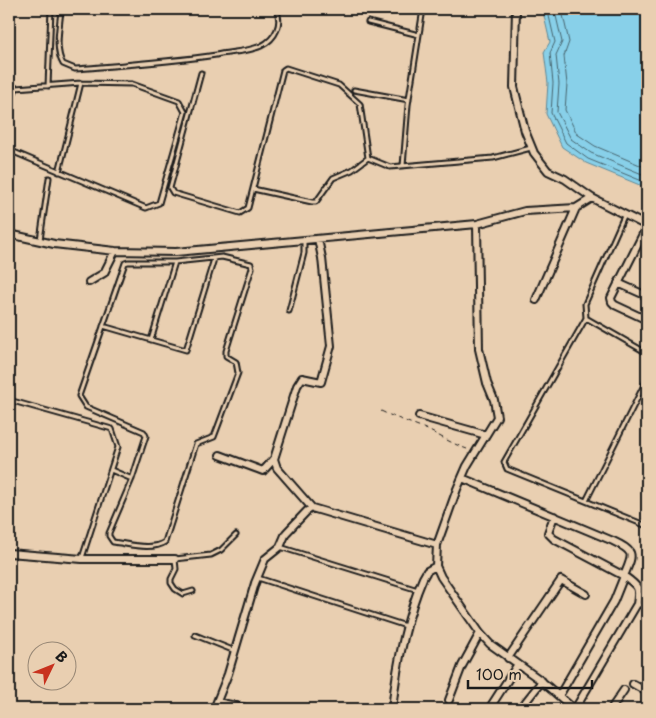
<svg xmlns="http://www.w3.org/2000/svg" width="656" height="718" viewBox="0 0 656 718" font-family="'Playpen Sans',sans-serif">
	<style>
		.water { fill: #88d0e9; stroke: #5d8897 }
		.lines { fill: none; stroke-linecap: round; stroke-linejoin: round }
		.shore { stroke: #47646e; stroke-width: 1 }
		.lane-casing { stroke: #1c1c1c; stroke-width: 7 }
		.street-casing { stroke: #1c1c1c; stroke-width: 10 }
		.path { stroke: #1c1c1c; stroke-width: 1; stroke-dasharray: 5 4; stroke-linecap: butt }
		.lane { stroke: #e9cfb1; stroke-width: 3 }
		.street { stroke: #e9cfb1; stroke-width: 6 }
	</style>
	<rect width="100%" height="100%" fill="#e9cfb1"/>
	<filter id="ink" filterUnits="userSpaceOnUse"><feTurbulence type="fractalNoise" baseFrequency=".02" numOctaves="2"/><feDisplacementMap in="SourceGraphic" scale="10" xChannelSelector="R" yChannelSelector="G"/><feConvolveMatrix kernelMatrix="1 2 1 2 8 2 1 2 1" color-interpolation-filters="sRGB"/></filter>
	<g filter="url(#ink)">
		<path class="water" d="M545,9H647V188L586,163L562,147L546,114L548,83L544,52L550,42L544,16Z"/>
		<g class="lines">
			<path class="shore" d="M550,9L549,16L555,42L550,53L553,83L551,113L566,143L588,159L647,183
				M556,9V16L562,42L556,55L559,84L557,112L571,139L591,153L647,176
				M564,9L563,15L569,42L564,56L567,84L565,110L577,134L595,146L647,168"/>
			<g class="lane-casing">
				<path id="lane" d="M61,9C60,26 54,49 63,64L75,69C123,65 169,62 216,55C230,52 247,52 261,46C276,39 283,23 276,9
					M368,22L419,35
					M201,73L170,188L173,193L240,213L248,208L283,70L286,68L339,85L360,104L368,158L390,167L493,158L531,148
					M48,86L51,9
					M354,90L409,100
					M9,106L16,88L81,83L132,84L179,101L185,112L159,203L146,208L9,150
					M403,166L408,105L423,9
					M59,172L81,83
					M253,189L312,202H316L333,178L352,170L368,158
					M624,216L585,304L586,318L647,353
					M40,240L49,178
					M222,257L251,264L252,268L226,351V356L236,362L238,373L214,437L196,444L165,542C152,551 129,544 113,542L109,536V533L132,479L146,436L144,432L86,407L79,396L125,263L128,262H175Z
					M289,311L304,253V241
					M586,318L504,462L507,469L647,526
					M103,326L186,350L214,259
					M151,340L175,262
					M9,400L112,429L118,447L82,558
					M111,470L132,479
					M586,501L647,379
					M280,547L418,590
					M258,578L406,626
					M193,591L183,594L175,589L171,583V579L176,569L175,559L211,555L221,550L236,535
					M638,604L647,608
					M195,635L235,651"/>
			</g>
			<g class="street-casing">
				<path id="street" d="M516,9L514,87L525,131L534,153L548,171L565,179L592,198L647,226
					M477,224L479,349L487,383L494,400L497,417L467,466L457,489L437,545L436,566L441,577L480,633L490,644L539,679L574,709
					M647,226L611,298L612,302L615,305L647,320
					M9,234L54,244L115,251L176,252L477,224L525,211L576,208L592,198
					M89,282L104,273L115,251
					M618,283L647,296
					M536,300L576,208
					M419,416L486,435
					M220,455L263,471L274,459
					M462,478L613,541C636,552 633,554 624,576C638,586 640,587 637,604L575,709
					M312,508L277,468L274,459L297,386L302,378L321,382L331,346L322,258L318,239
					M554,516L548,533L554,539L624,576L614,601L559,696
					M9,553L82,559H175
					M508,658L561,580L586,594
					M633,684L647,692
					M449,700L462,666L480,633
					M217,702L250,709
					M214,709L228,674L255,583L265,559L280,547L286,533L307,511L312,508L437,545
					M392,709C397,664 405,620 423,578L427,571L436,566
					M489,709L518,664
					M520,709L542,681
					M611,709L624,690"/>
			</g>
			<path class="path" d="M381,411C391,416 400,419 410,423C430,429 447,442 467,449"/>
			<use href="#lane" class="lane"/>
			<use href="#street" class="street"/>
		</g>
	</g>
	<rect width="656" height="718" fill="none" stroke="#e9cfb1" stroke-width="30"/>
	<rect x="15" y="15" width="626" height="688" fill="none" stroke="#1c1c1c" stroke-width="2" filter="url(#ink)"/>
	<g transform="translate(52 666) rotate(47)"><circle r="24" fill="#e9cfb1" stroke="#978775"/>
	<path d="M0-4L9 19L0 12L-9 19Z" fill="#c8321e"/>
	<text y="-8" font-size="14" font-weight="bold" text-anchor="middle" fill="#1c1c1c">B</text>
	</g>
	<path d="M468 680v8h124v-8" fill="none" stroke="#1c1c1c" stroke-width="2.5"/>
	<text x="476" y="680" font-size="15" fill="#1c1c1c" stroke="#e9cfb1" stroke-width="4" paint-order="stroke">100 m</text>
</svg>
